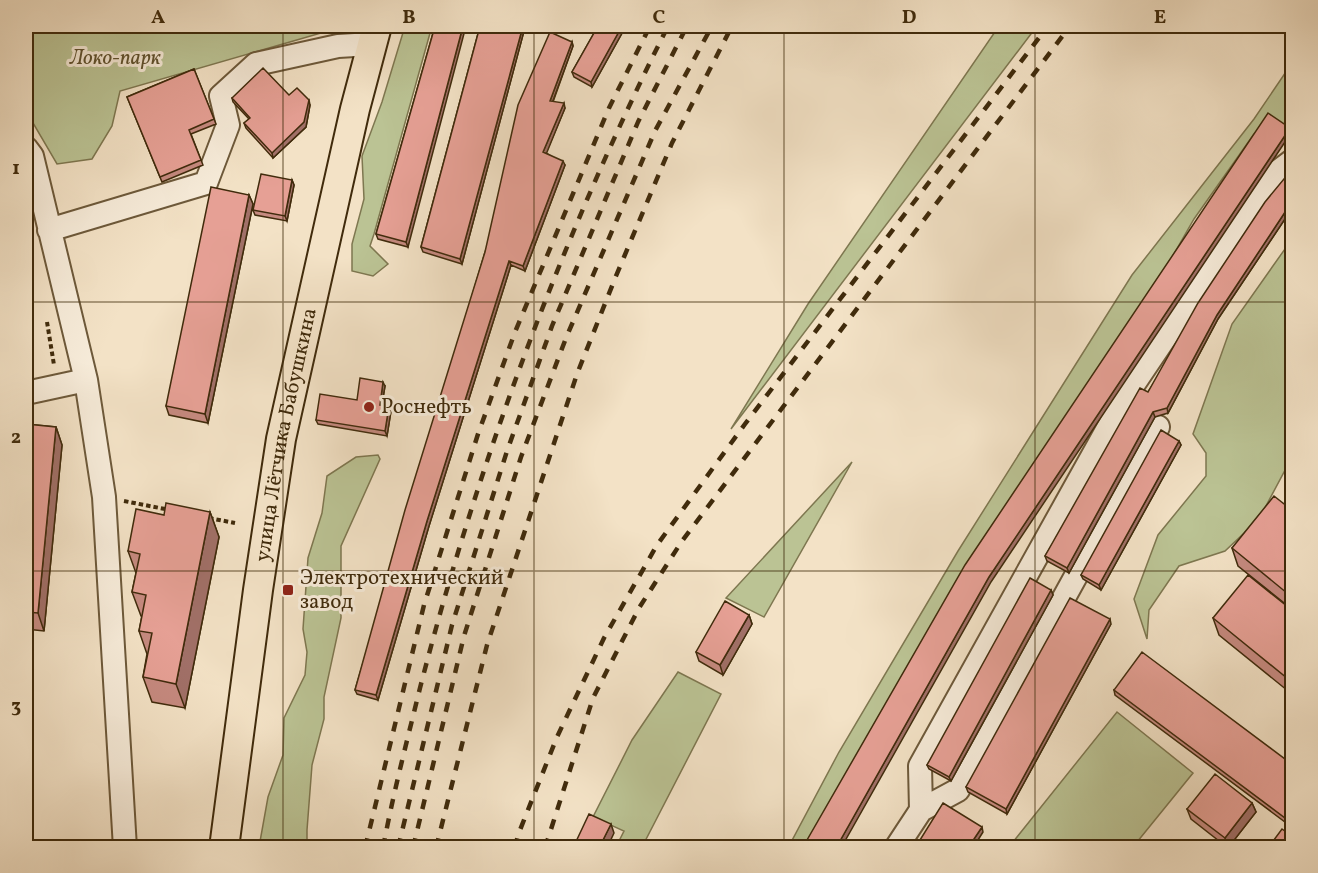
<svg xmlns="http://www.w3.org/2000/svg" width="1318" height="873" viewBox="0 0 1318 873" font-family="Vollkorn,serif">
	<style>
		.green { fill: #bbc394; stroke: #7e7750; stroke-width: 1.5 }
		.lines { fill: none; stroke-linecap: round; stroke-linejoin: round }
		.minor-casing { stroke: #6d593a; stroke-width: 26 }
		.major-casing { stroke: #402b0c; stroke-width: 32 }
		.path { stroke: #402b0c; stroke-width: 4; stroke-dasharray: 4.5 3; stroke-linecap: butt }
		.minor { stroke: #f7ecda; stroke-width: 22 }
		.major { stroke: #f3e2c6; stroke-width: 28 }
		.rail { stroke: #402b0c; stroke-width: 4.5; stroke-dasharray: 10 10; stroke-linecap: butt }
		.wall { fill: #c68a80; stroke: #402b0c; stroke-width: 1.5 }
		.shaded-wall { fill: #a17068; stroke: #402b0c; stroke-width: 1.5 }
		.building { fill: #e6a095; stroke: #402b0c; stroke-width: 1.5 }
		.grid { fill: none; stroke: #402b0c; stroke-width: 1.5; stroke-opacity: 0.55 }
		.poi-dot { fill: #8f2418; stroke: #f7ecda; stroke-width: 2 }
		.labels { text-anchor: middle; dominant-baseline: central; stroke-width: 6; stroke-linejoin: round; paint-order: stroke }
		.park-label { font-size: 21px; font-style: italic; fill: #5f512e; stroke: #f7ecda }
		.poi-label { font-size: 21px; fill: #402b0c; stroke: #f7ecda; text-anchor: start }
		.street-label { font-size: 21px; fill: #402b0c; stroke: #f7ecda }
		.neatline { fill: none; stroke: #402b0c; stroke-width: 2 }
		.grid-label { font-size: 20px; text-anchor: middle; font-weight: bold; fill: #402b0c }
	</style>
	<rect width="100%" height="100%" fill="#f3e2c6"/>
	<filter id="stains"><feTurbulence type="fractalNoise" baseFrequency=".00333" numOctaves="4"/><feColorMatrix values="0 0 0 0 .2 0 0 0 0 .09 0 0 0 0 .02 0 0 0 .5 -.17"/></filter>
	<radialGradient id="worn" r=".72"><stop offset=".6" stop-color="#630" stop-opacity="0"/><stop offset="1" stop-color="#630" stop-opacity=".3"/></radialGradient>
	<path class="green" d="M26,26H336L335,29L120,91L112,126L92,159L57,164L26,111Z
		M405,26H432L374,234L370,246L388,264L373,276L352,271V244L364,199L362,156L382,102Z
		M999,26H1037L731,429L808,304Z
		M1292,63V129L1254,134L1194,219L1041,485L809,847L788,848L839,752L958,551L1132,275L1254,119Z
		M1292,239V457L1259,519L1225,551L1179,566L1149,610L1147,639L1134,599L1158,535L1206,476V453L1193,434L1232,324Z
		M378,455L380,459L341,546V618L324,697V719L312,765L307,830V847H259L268,797L283,755L284,718L305,675L307,652L303,629L308,558L322,513L327,476L356,457Z
		M852,462L764,617L726,598Z
		M678,672L721,694L642,847H616L624,831L593,817L632,740Z
		M1117,712L1193,773L1133,847H1009Z"/>
	<g class="lines">
		<g class="minor-casing">
			<path id="minor" d="M26,148L32,156L86,380L104,497L125,848
				M49,230L206,183L228,125L221,96L256,64L338,46L372,44
				M26,393L86,380
				M921,810L958,790L1158,427
				M896,848L921,810L920,766L1127,394L1276,173L1292,161"/>
		</g>
		<g class="major-casing">
			<g id="major">
				<path id="s1" d="M224,848L258,590L281,439L355,109L377,26"/>
			</g>
		</g>
		<path class="path" d="M47,322L54,365
			M124,501L170,510
			M209,518L235,523"/>
		<use href="#minor" class="minor"/>
		<use href="#major" class="major"/>
		<path class="rail" d="M365,848L424,605L478,434L515,332L609,108L650,26
			M383,848C393,794 407,741 420,688C479,459 562,237 668,26
			M398,848L452,625L507,451L552,326L638,122L687,26
			M413,848L464,636L521,457L566,338L655,131L712,26
			M436,848L487,645L577,374L616,276L672,143L732,26
			M515,848L518,835L557,737L604,638L657,545L745,424L1048,26
			M545,848L593,698L639,608L682,541L1070,26"/>
	</g>
	<path class="wall" d="M435,26L408,247L378,239L376,234Z
		M480,26H533L524,31L462,264L423,252L421,247Z
		M598,26H626L592,87L574,77L572,72Z
		M572,42L573,46L553,102L565,108L546,153L565,165L525,271L511,265L429,526L378,700L357,694L355,690L485,252Z
		M194,69L216,124L191,134L203,165L162,182L127,97Z
		M289,95L310,105L306,127L273,158L246,128L244,123L249,119L233,102L232,98Z
		M1293,168V207L1218,319L1168,413L1155,417L1069,573L1047,561L1045,556L1148,392Z
		M292,180L294,185L287,221L255,215L253,210Z
		M249,195L253,204L208,423L169,415L166,406Z
		M385,386L382,405L391,411L387,436L318,424L316,420Z
		M26,424L56,427L62,445L44,631L26,629Z
		M1179,441L1181,445L1101,590L1083,579L1081,575Z
		M1293,511V610L1238,566L1232,548Z
		M210,512L219,537L185,708L152,702L143,677L147,654L139,631L142,616H141L132,592L136,573L128,551L164,515Z
		M1051,590L1053,595L951,781L929,769L927,765Z
		M1293,611V695L1219,635L1213,618Z
		M749,615L752,624L723,675L699,661L696,652Z
		M1111,624L1007,814L968,792L966,787Z
		M1114,690L1293,765V828L1115,695Z
		M1252,803L1256,812L1228,848L1191,819L1187,809Z"/>
	<path class="shaded-wall" d="M463,26H466L408,247L406,242Z
		M523,26L524,31L462,264L460,259Z
		M622,26H626L592,87L591,82Z
		M572,42L573,46L551,106L550,101Z
		M309,100L310,105L306,127L273,158L272,153Z
		M564,103L565,108L545,157L543,152Z
		M1290,128L1291,133L991,582L841,848H836L989,577Z
		M563,161L565,165L525,271L523,266Z
		M292,180L294,185L287,221L285,216Z
		M249,195L253,204L208,423L205,414Z
		M1293,200V207L1218,319L1168,413L1167,408L1217,315Z
		M509,261L511,265L429,526L378,700L376,695L427,521Z
		M383,382L385,386L381,409L380,405Z
		M389,406L391,411L387,436L385,431Z
		M1153,412L1155,417L1069,573L1067,568Z
		M56,427L62,445L44,631L38,613Z
		M1179,441L1181,445L1101,590L1099,585Z
		M210,512L219,537L185,708L176,684Z
		M1051,590L1053,595L951,781L949,777Z
		M749,615L752,624L723,675L720,665Z
		M1110,619L1111,624L1007,814L1006,809Z
		M1252,803L1256,812L1228,848L1225,838Z
		M611,824L614,833L607,848H599Z
		M982,827L983,832L973,848H968Z"/>
	<path class="building" d="M435,26H463L406,242L376,234Z
		M480,26H523L460,259L421,247Z
		M598,26H622L591,82L572,72Z
		M550,32L572,42L550,101L564,103L543,152L563,161L523,266L509,261L427,521L376,695L355,690L405,510L485,252L518,105Z
		M263,68L289,95L297,88L309,100L304,122L272,153L244,123L250,118L232,98Z
		M194,69L214,119L189,130L201,160L160,177L127,97Z
		M1268,113L1290,128L989,577L836,848L803,847L965,565Z
		M1293,168V200L1217,315L1167,408L1153,412L1067,568L1045,556L1140,388L1148,392L1198,303L1265,202Z
		M261,174L292,180L285,216L253,210Z
		M211,187L249,195L205,414L166,406Z
		M360,378L383,382L380,405L389,406L385,431L316,420L320,394L357,400Z
		M26,424L56,427L38,613L26,612Z
		M1161,430L1179,441L1099,585L1081,575Z
		M1274,496L1293,511V598L1232,548Z
		M166,503L210,512L176,684L143,677L152,633L139,631L146,595L132,592L140,554L128,551L136,509L164,515Z
		M1248,575L1293,611V683L1213,618Z
		M1030,578L1051,590L949,777L927,765Z
		M1070,598L1110,619L1006,809L966,787Z
		M725,601L749,615L720,665L696,652Z
		M1142,652L1293,765V824L1114,690Z
		M1215,774L1252,803L1225,838L1187,809Z
		M943,803L982,827L968,848H915Z
		M589,814L611,824L599,848H573Z
		M1282,829L1293,837V848H1268Z"/>
	<path class="grid" d="M283,26V848M534,26V848M784,26V848M1035,26V848M26,302H1292M26,571H1292"/>
	<g class="poi-dot">
		<circle cx="369" cy="407" r="6"/>
		<rect x="282" y="584" width="12" height="12" rx="3"/>
	</g>
	<g class="labels">
		<g class="park-label">
			<text x="115" y="58">Локо-парк</text>
		</g>
		<g class="poi-label">
			<text x="381" y="407">Роснефть</text>
			<text x="300" y="578">Электротехнический<tspan x="300" dy="24">завод</tspan></text>
		</g>
		<g class="street-label">
			<text stroke="none"><textPath href="#s1" startOffset="418">улица Лётчика Бабушкина</textPath></text>
		</g>
	</g>
	<rect width="1318" height="873" fill="none" stroke="#f3e2c6" stroke-width="66"/>
	<rect x="33" y="33" width="1252" height="807" class="neatline"/>
	<g class="grid-label">
		<text x="158" y="23">A</text>
		<text x="409" y="23">B</text>
		<text x="659" y="23">C</text>
		<text x="909" y="23">D</text>
		<text x="1160" y="23">E</text>
		<text x="16" y="174">1</text>
		<text x="16" y="443">2</text>
		<text x="16" y="712">3</text>
	</g>
	<rect width="100%" height="100%" filter="url(#stains)"/>
	<rect width="100%" height="100%" fill="url(#worn)"/>
</svg>
